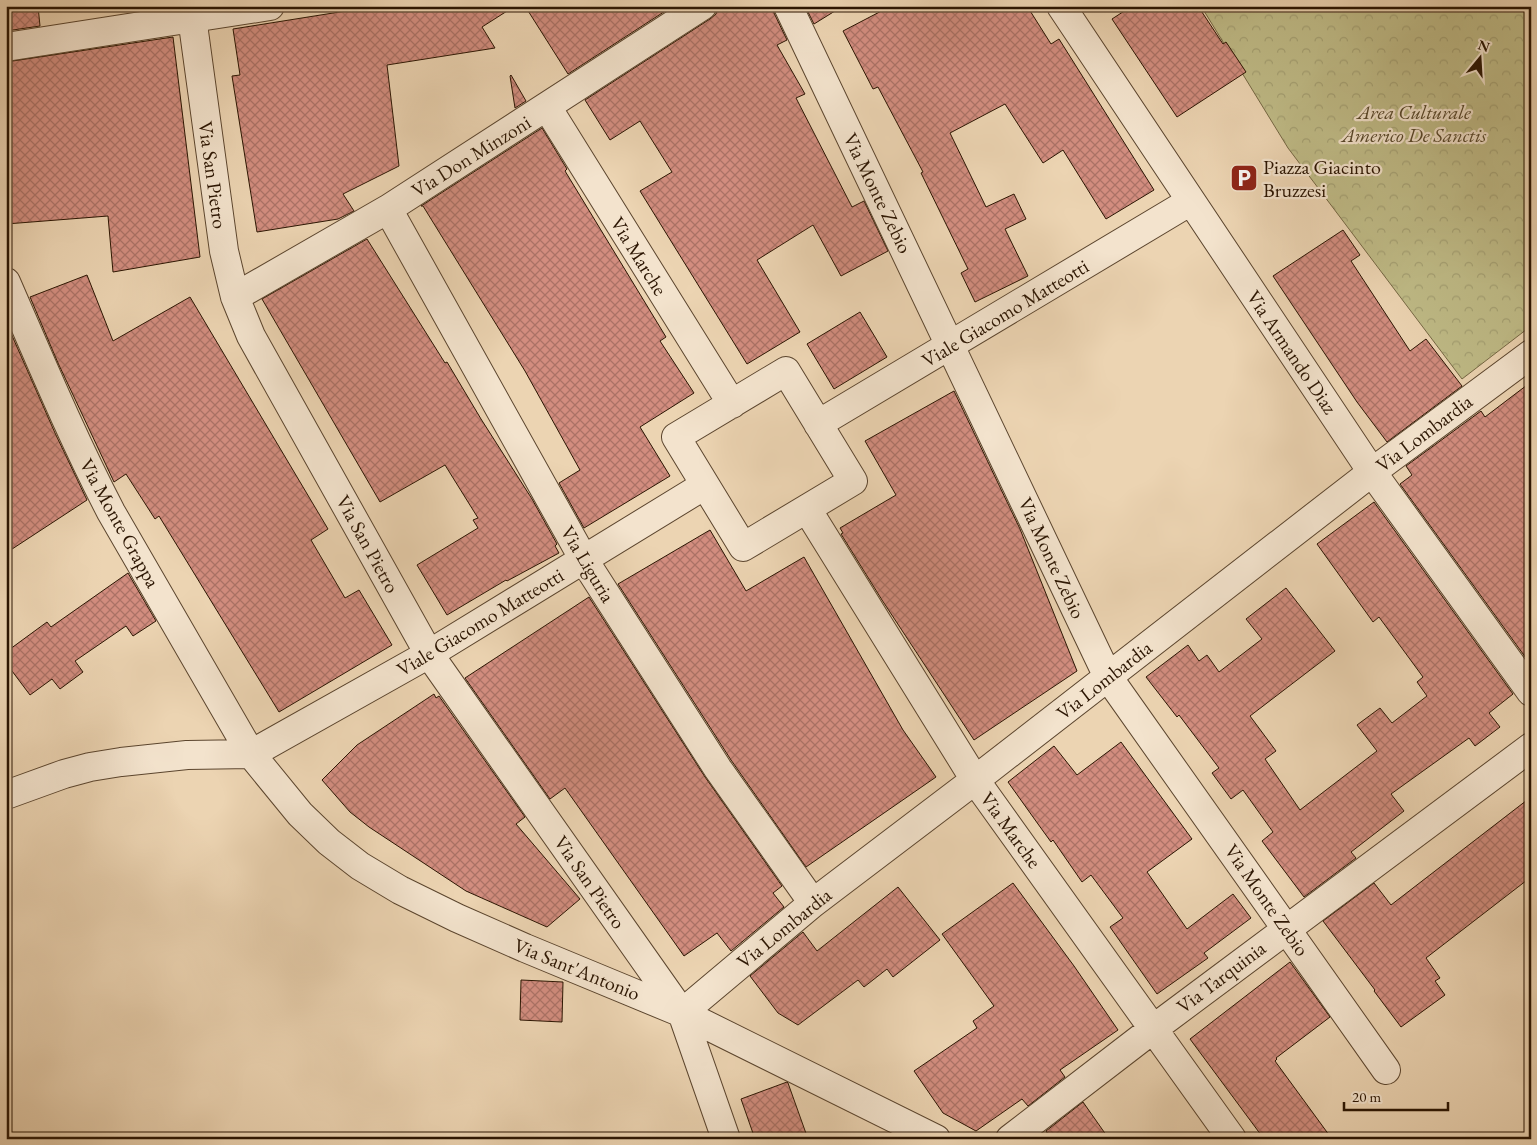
<svg xmlns="http://www.w3.org/2000/svg" width="1537" height="1145" viewBox="0 0 1537 1145" font-family="'EB Garamond',serif">
	<style>
		.forest { fill: url(#forest-crowns); stroke: #756844 }
		.building { fill: url(#building-cross-hatch); stroke: #2b1502 }
		.lines { fill: none; stroke-linecap: round; stroke-linejoin: round }
		.minor-casing { stroke: #5b452e; stroke-width: 30 }
		.minor { stroke: #f3e3cd; stroke-width: 28 }
		.labels { text-anchor: middle; dominant-baseline: central; stroke-width: 4.5; stroke-linejoin: round; paint-order: stroke }
		.park-label { font-size: 20px; font-style: italic; fill: #57472a; stroke: #f3e3cd }
		.street-label { font-size: 20px; fill: #2b1502; stroke: #f3e3cd }
		.poi-label { font-size: 20px; fill: #2b1502; stroke: #f3e3cd; text-anchor: start }
	</style>
	<defs>
		<pattern id="forest-crowns" width="20" height="18" patternUnits="userSpaceOnUse" patternTransform="scale(1.25)"><rect width="20" height="18" fill="#bfbb87"/><path d="M2 6a3 3 0 1 1 6 0M12 15a3 3 0 1 1 6 0" fill="none" stroke="#a4a073"/></pattern>
		<pattern id="building-cross-hatch" width="8" height="8" patternUnits="userSpaceOnUse" patternTransform="scale(1.25)"><rect width="8" height="8" fill="#d28d7f"/><path d="M0 0l8 8M0 8l8-8" fill="none" stroke="#ab7266"/></pattern>
	</defs>
	<rect width="100%" height="100%" fill="#ecd4b2"/>
	<filter id="stains"><feTurbulence type="fractalNoise" baseFrequency=".004" numOctaves="4"/><feColorMatrix values="0 0 0 0 .2 0 0 0 0 .09 0 0 0 0 .02 0 0 0 .5 -.17"/></filter>
	<radialGradient id="worn" r=".72"><stop offset=".6" stop-color="#630" stop-opacity="0"/><stop offset="1" stop-color="#630" stop-opacity=".3"/></radialGradient>
	<path class="forest" d="M1201,6H1531V326L1462,379L1288,148Z"/>
	<path class="building" d="M6,6H38L40,26L6,31Z
		M377,6H515L482,27L495,48L387,65L399,166L343,194L354,211L338,219L257,232L232,76L240,75L233,29Z
		M525,6H673L568,74Z
		M717,6H773L774,13L787,40L777,45L805,94L796,98L852,207L864,201L888,251L841,276L813,225L757,260L800,332L747,364L640,191L672,172L640,121L610,140L585,100L710,19L716,14Z
		M805,6H843L814,24Z
		M891,6H1027L1051,44L1059,39L1154,190L1106,219L1063,150L1043,163L1005,104L950,133L986,207L1014,194L1026,219L1005,229L1028,276L975,302L961,273L968,269L921,173L923,172L878,87L873,89L843,31Z
		M1132,6H1198L1223,44L1226,42L1246,72L1177,117L1112,19Z
		M173,37L200,257L113,272L108,216L6,224V62Z
		M511,75L526,101L515,108L510,76Z
		M542,128L567,169L565,171L666,337L660,341L694,393L640,427L670,476L584,528L559,483L580,470L525,371L423,206H421Z
		M1343,230L1360,255L1351,261L1410,351L1426,339L1462,386L1387,442L1357,402L1273,276Z
		M367,239L445,363L447,362L481,419L532,499L557,544L555,546L559,553L507,581L506,580L447,615L417,565L478,528L473,520L478,518L445,465L380,502L262,299Z
		M87,275L113,341L190,297L328,529L311,540L345,598L359,590L392,645L279,712L159,516L155,519L126,474L114,482L58,363L30,297Z
		M860,312L887,357L834,389L807,344Z
		M6,322L55,433L87,500L6,553Z
		M1531,382V665L1400,484L1412,475L1406,466L1481,411L1485,417Z
		M954,391L1020,529L1077,671L974,740L882,600L841,534L843,533L840,528L896,495L865,441Z
		M1374,502L1513,694L1489,713L1500,727L1475,746L1469,738L1391,794L1404,811L1351,852L1356,858L1304,897L1262,841L1273,832L1243,790L1231,799L1212,773L1219,768L1179,715L1177,717L1146,677L1188,645L1199,661L1207,655L1219,672L1262,639L1246,619L1286,588L1335,651L1250,716L1276,751L1265,759L1300,810L1377,751L1357,725L1380,708L1392,723L1427,696L1417,682L1423,677L1379,617L1373,622L1317,544Z
		M710,530L746,591L804,557L903,730L936,777L806,867L731,760L618,584Z
		M128,573L156,621L133,636L126,626L75,661L83,672L60,689L52,679L30,695L6,663V652L47,622L51,627Z
		M589,597L705,777L782,886L773,893L784,907L731,951L717,933L684,956L565,788L550,799L465,678Z
		M434,694L436,698L439,696L525,817L516,824L580,899L547,927L466,891L369,827L350,812L322,780L357,745Z
		M1121,742L1192,839L1147,872L1187,929L1233,894L1251,918L1204,953L1208,958L1157,994L1110,927L1123,918L1091,875L1082,882L1053,840L1051,842L1038,824L1008,782L1054,746L1077,775Z
		M1531,797V877L1426,958L1440,978L1435,981L1445,995L1401,1027L1374,991L1375,990L1323,921L1374,883L1391,905Z
		M1013,883L1074,966L1118,1030L1060,1070L1065,1077L1028,1106L1022,1099L976,1131L943,1113L914,1071L977,1028L973,1021L994,1006L942,934Z
		M898,887L940,940L893,977L887,969L864,987L858,980L798,1025L778,1013L750,976L803,932L817,951Z
		M1290,962L1330,1017L1276,1058L1277,1059L1275,1061L1332,1139H1264L1190,1039Z
		M521,980L563,982L562,1022L520,1020Z
		M787,1082L788,1083L808,1139H755L741,1099Z
		M1083,1102L1109,1139H1051L1046,1131Z"/>
	<g class="lines">
		<g class="minor-casing">
			<path id="minor" d="M788,6L1108,677L1386,1070
				M1061,6L1372,472L1531,692
				M192,17L224,251L235,297L251,336L429,654L682,1013L726,1139
				M6,47L270,6
				M547,107L732,404
				M388,209L584,560L718,769L813,903
				M6,282C40,360 72,437 111,512L251,754L300,814L329,842L360,866L400,890L457,918L525,948L682,1013L936,1139
				M235,297L388,209L702,6
				M786,371L853,481L743,547L676,437Z
				M818,424L1191,201
				M807,509L975,780L1232,1139
				M6,795L64,774L90,767L121,762L187,755L251,754L429,654L705,485
				M682,1013L813,903L975,780L1372,472L1531,354
				M1010,1139L1153,1029L1531,747"/>
		</g>
		<use href="#minor" class="minor"/>
	</g>
	<defs>
		<g id="parking-square" transform="scale(1.4375)"><rect x="-9" y="-9" width="18" height="18" rx="4" fill="#8f2418" stroke="#f3e3cd"/><path d="M-3.5-5.5H1a3.5 3.5 0 0 1 0 7H-1V5.5H-3.5ZM-1-3.4V-.6H.8a1.4 1.4 0 0 0 0-2.8Z" fill="#fff"/></g>
	</defs>
	<g fill-rule="evenodd">
		<use href="#parking-square" x="1244" y="178"/>
	</g>
	<g class="labels">
		<g class="park-label">
			<text x="1414" y="112">Area Culturale<tspan x="1414" dy="23">Americo De Sanctis</tspan></text>
		</g>
		<g class="street-label">
			<text transform="translate(471 156) rotate(-32)">Via Don Minzoni</text>
			<text transform="translate(213 175) rotate(82)">Via San Pietro</text>
			<text transform="translate(878 193) rotate(64)">Via Monte Zebio</text>
			<text transform="translate(639 256) rotate(58)">Via Marche</text>
			<text transform="translate(1005 313) rotate(-31)">Viale Giacomo Matteotti</text>
			<text transform="translate(1292 352) rotate(56)">Via Armando Diaz</text>
			<text transform="translate(1424 433) rotate(-37)">Via Lombardia</text>
			<text transform="translate(120 523) rotate(61)">Via Monte Grappa</text>
			<text transform="translate(368 544) rotate(61)">Via San Pietro</text>
			<text transform="translate(1052 558) rotate(65)">Via Monte Zebio</text>
			<text transform="translate(588 564) rotate(59)">Via Liguria</text>
			<text transform="translate(480 622) rotate(-31)">Viale Giacomo Matteotti</text>
			<text transform="translate(1104 680) rotate(-38)">Via Lombardia</text>
			<text transform="translate(1011 830) rotate(54)">Via Marche</text>
			<text transform="translate(590 882) rotate(55)">Via San Pietro</text>
			<text transform="translate(1267 900) rotate(55)">Via Monte Zebio</text>
			<text transform="translate(784 928) rotate(-39)">Via Lombardia</text>
			<text transform="translate(577 969) rotate(22)">Via Sant'Antonio</text>
			<text transform="translate(1221 977) rotate(-37)">Via Tarquinia</text>
		</g>
		<g class="poi-label">
			<text x="1263" y="167">Piazza Giacinto<tspan x="1263" dy="23">Bruzzesi</tspan></text>
		</g>
	</g>
	<rect width="1537" height="1145" fill="none" stroke="#ecd4b2" stroke-width="25"/>
	<rect x="8" y="8" width="1522" height="1130" fill="none" stroke="#2b1502" stroke-width="2.5"/>
	<rect x="12" y="12" width="1512" height="1120" fill="none" stroke="#2b1502"/>
	<g transform="translate(1480 58) rotate(18)" stroke="#f3e3cd" stroke-width="4" paint-order="stroke">
	<path d="M0-4L9 19L0 12L-9 19Z" fill="#2b1502"/>
	<text y="-8" font-size="14" font-weight="bold" text-anchor="middle" fill="#2b1502">N</text>
	</g>
	<path d="M1344 1102v8h104v-8" fill="none" stroke="#2b1502" stroke-width="2.5"/>
	<text x="1352" y="1102" font-size="15" fill="#2b1502" stroke="#f3e3cd" stroke-width="4" paint-order="stroke">20 m</text>
	<rect width="100%" height="100%" filter="url(#stains)"/>
	<rect width="100%" height="100%" fill="url(#worn)"/>
</svg>
